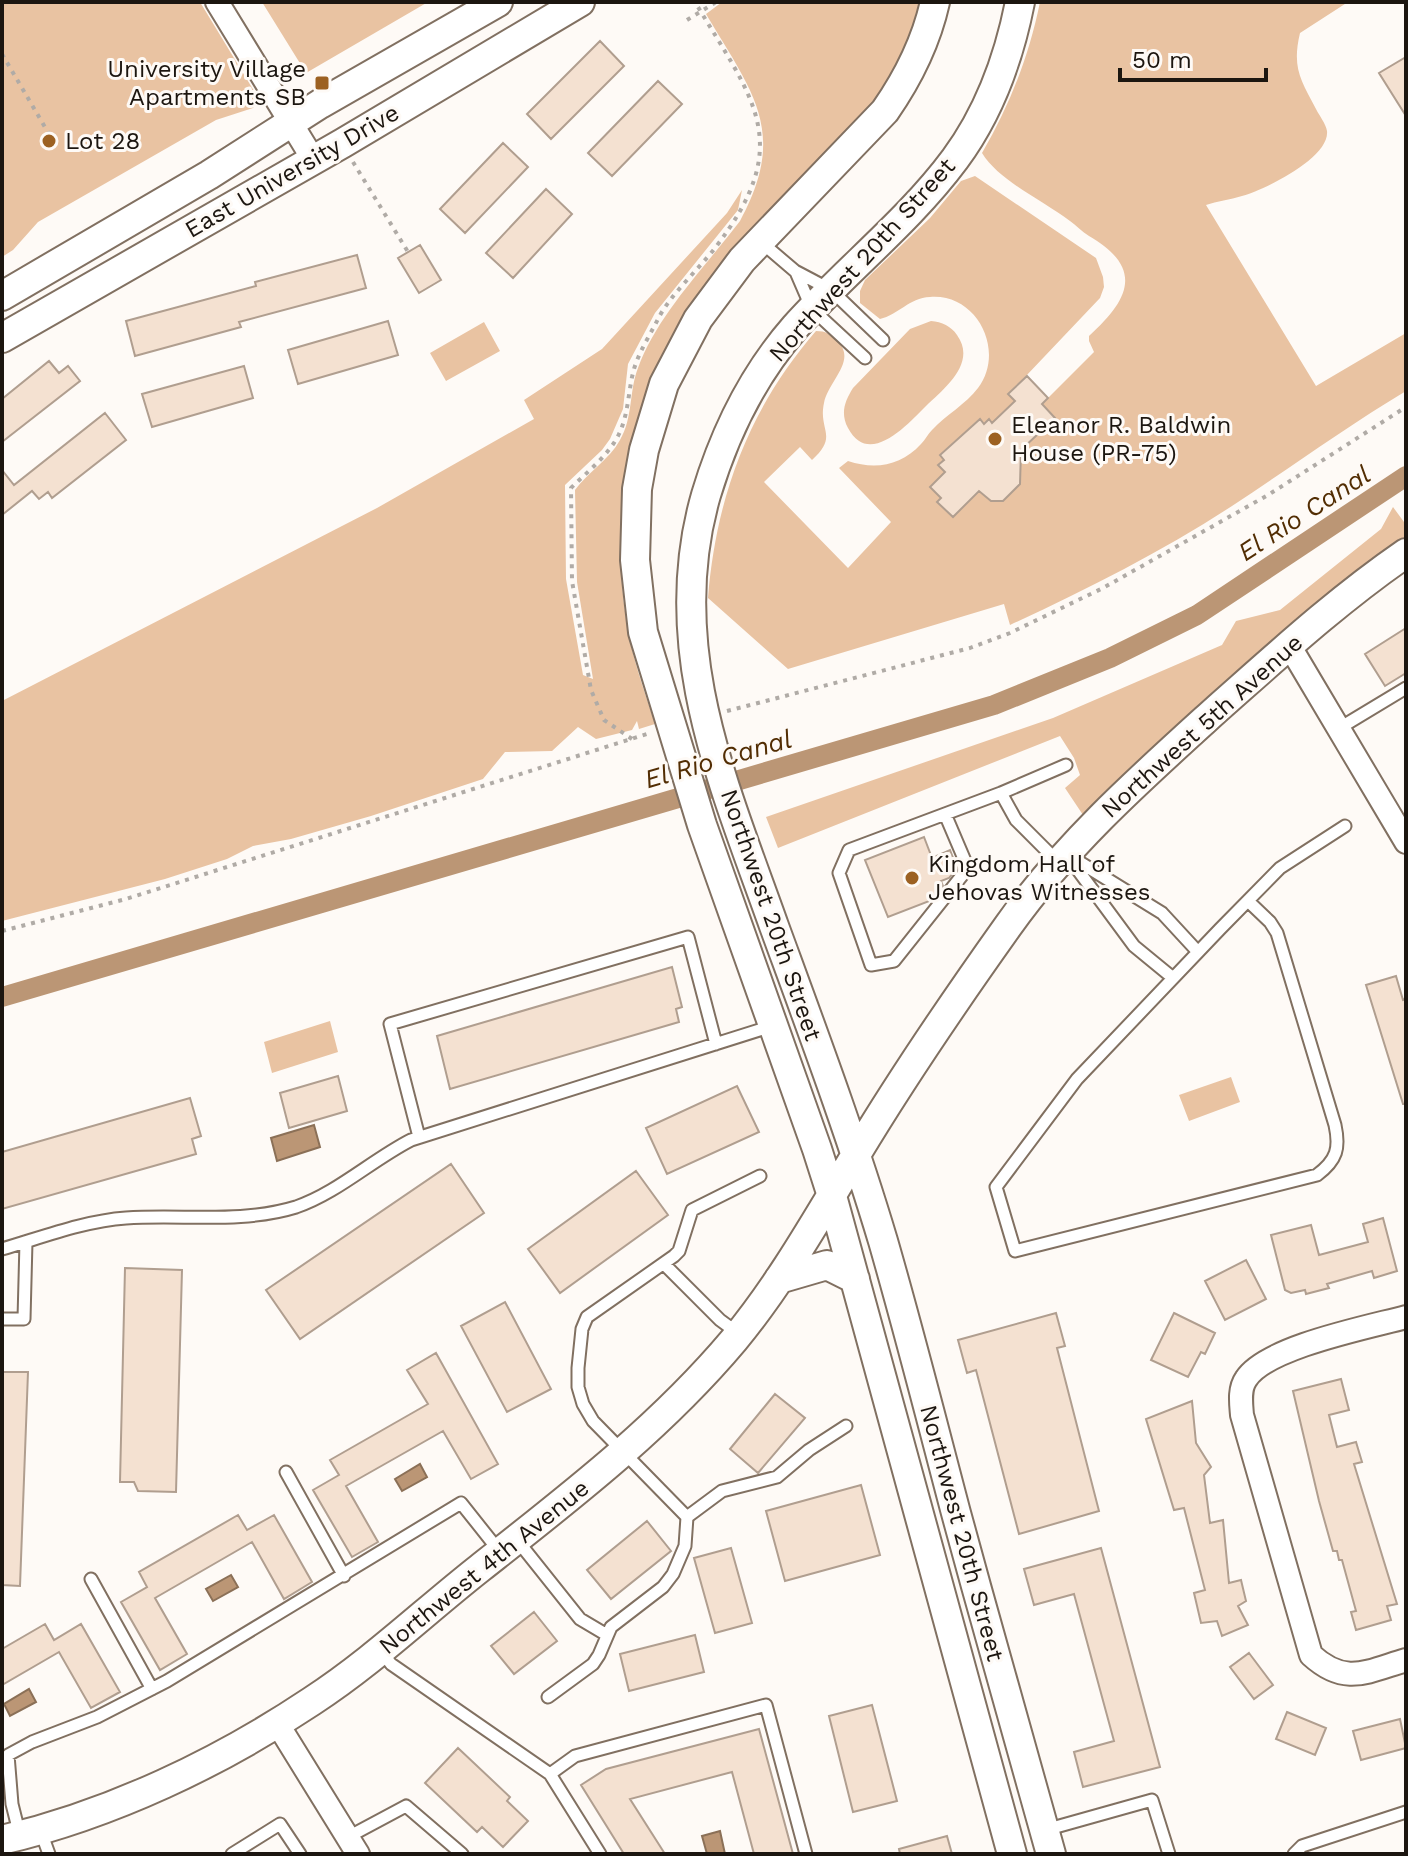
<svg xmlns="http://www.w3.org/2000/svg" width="1408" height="1856" viewBox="0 0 1408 1856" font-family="'Work Sans',sans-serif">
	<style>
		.green { fill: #e9c3a2 }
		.water { fill: #bb9675; stroke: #8b7057; stroke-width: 2 }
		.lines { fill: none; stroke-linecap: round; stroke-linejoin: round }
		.canal { stroke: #bb9675; stroke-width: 20 }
		.building { fill: #f4e1d1; stroke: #b09e8f; stroke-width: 2 }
		.service-casing { stroke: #817061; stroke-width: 15 }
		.minor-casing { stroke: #817061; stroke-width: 26 }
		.tertiary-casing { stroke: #817061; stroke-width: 32 }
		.path { stroke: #b0aba6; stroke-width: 4; stroke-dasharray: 4 6; stroke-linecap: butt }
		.service { stroke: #fff; stroke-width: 11 }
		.minor { stroke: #fff; stroke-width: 22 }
		.tertiary { stroke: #fff; stroke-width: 28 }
		.poi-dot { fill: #9c6122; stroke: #fefaf6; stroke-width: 3 }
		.labels { text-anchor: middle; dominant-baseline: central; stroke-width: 6; stroke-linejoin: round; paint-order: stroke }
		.poi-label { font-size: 24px; fill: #1c1610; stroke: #fefaf6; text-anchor: start }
		.street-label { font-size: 24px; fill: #1c1610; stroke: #fefaf6 }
		.water-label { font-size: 26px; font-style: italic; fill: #522d03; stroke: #fefaf6 }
	</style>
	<rect width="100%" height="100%" fill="#fefaf6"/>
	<path class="green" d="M2,2H200L257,96L258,102L253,108L216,120L38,222L13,250L2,257Z
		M262,2H428L306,73Z
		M722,2H923C912,34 901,67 881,95C870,111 853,125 839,139C806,174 771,208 739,244C645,348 605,481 626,619C631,655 644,689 655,724L639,729L637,721L632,730L596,739L578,727L552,751L505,752L483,779L371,816L291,839L253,846L227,859L165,879L2,921V701L377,508L534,419L524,400L602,349L727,213L742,190L738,210L655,313L628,364L623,409L610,439L602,450L565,485L566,579L583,675L593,679L577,582L575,490C588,472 609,460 620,440C633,418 629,391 638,368C657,315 706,266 740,221C789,131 752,92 706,14Z
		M1040,2H1348L1300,33C1292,67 1300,79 1316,109C1319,115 1326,124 1327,131C1330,158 1264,190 1242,196C1230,200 1217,201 1206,205L1316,386L1406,333V391C1346,427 1290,468 1232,506C1161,552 1086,590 1010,625L1004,604L788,669L708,598C716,497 749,408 816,331C826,331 830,334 837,341C858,360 828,381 824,403C818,431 839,435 812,460L800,447L764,482L848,568L891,522L839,468L848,461C875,470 901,466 921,444C925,440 928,434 932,430C946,415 966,404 978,388C1006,351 977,293 930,297C909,298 898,315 880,319L860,303V291L865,280L930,218L961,181L975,176L1096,258L1103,277L1104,287L1100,298L1009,394L1015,401L992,423L989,419L984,423L979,419L940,455L944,460L939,466L945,472L930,487L941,498L937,502L952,517L979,491L991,501H1003L1020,484L1021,462L1016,455L1055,418L1042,404L1094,352L1089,341V336C1130,299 1144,268 1089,236C1082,232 1076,225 1070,221C1044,201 999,181 982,153C1010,105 1029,56 1040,2Z
		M931,321C942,322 951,326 957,335C977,363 945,388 926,406C908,424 869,468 848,428C840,413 845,401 853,388L910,329Z
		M484,322L500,351L446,381L430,353Z
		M1393,507L1404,522L1406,521V538L1351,578L1083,815L1065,788L1080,775L1074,758L1060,736L778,848L766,817L1053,718L1222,645L1236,621L1280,610L1381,529Z
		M330,1021L338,1052L272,1073L264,1042Z
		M1231,1077L1240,1102L1189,1121L1179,1095Z"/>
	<path class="water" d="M314,1125L320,1147L277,1161L271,1138Z
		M420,1464L427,1477L402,1491L395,1479Z
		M231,1575L238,1587L213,1601L206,1589Z
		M29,1689L36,1702L10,1716L4,1704Z
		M720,1831L725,1854H707L702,1836Z"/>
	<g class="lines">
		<path class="canal" d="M2,997L994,705L1110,658L1197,615L1406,476"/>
	</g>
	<path class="building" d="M600,41L624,66L551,139L527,114Z
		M1406,57V116L1379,73Z
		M658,81L682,104L612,176L588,153Z
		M503,143L528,167L465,233L440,209Z
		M546,189L572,214L513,278L486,253Z
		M420,245L441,280L419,293L398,258Z
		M357,255L366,288L239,322L241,327L135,356L126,321L256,286L255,282Z
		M388,321L398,355L298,384L288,350Z
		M49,361L59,373L68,366L80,381L2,442V399Z
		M244,366L253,398L152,427L142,394Z
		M1027,376L1048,398L1042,404L1055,418L1021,450L1020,484L1003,501H991L979,491L953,517L937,502L941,498L930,487L945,472L938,465L944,460L940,455L980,419L984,424L989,419L992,423L1015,401L1008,394Z
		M105,413L126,440L52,498L48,492L39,499L32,491L2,515V470L14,485Z
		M1406,628V673L1385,686L1365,654Z
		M924,837L932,858L950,850L957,868L949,878L941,881L943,886L932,900L888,917L865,860Z
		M672,967L682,1007L676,1009L679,1022L450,1089L437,1036Z
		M1396,976L1403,1000L1406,999V1104H1403L1366,985Z
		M338,1076L347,1111L289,1128L280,1093Z
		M737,1086L759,1132L667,1174L646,1128Z
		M190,1098L201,1136L192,1139L196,1154L2,1209V1152Z
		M451,1164L484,1213L300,1339L266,1290Z
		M636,1171L668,1215L560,1293L528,1249Z
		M1383,1218L1397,1271L1374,1278L1372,1271L1327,1284L1329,1288L1306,1294L1305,1290L1291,1293L1285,1290L1271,1235L1311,1225L1319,1255L1368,1242L1363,1224Z
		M1246,1260L1266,1299L1225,1320L1205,1281Z
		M125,1268L182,1270L176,1492L138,1491L134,1482H120Z
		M505,1302L551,1389L507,1412L461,1326Z
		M1056,1313L1065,1346L1057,1348L1099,1511L1019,1534L976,1370L967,1373L958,1340Z
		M1174,1313L1215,1333L1205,1354L1201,1352L1188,1377L1151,1360Z
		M436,1353L498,1464L471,1479L443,1431L346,1486L378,1542L352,1557L313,1490L339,1475L330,1460L428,1404L407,1370Z
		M2,1372H28L20,1586L2,1585Z
		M1341,1379L1349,1410L1329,1415L1337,1447L1356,1442L1362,1462L1354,1464L1397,1604L1387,1606L1391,1620L1356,1630L1351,1612L1356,1611L1342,1560H1339L1337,1551H1333L1319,1501L1293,1391Z
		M775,1394L805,1418L758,1473L730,1449Z
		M1192,1401L1196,1443L1211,1467L1204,1475L1210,1523L1223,1520L1229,1583L1241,1580L1246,1601L1238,1606L1248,1625L1222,1636L1217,1621L1201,1623L1194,1593L1205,1590L1184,1508L1174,1510L1146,1419Z
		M861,1485L880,1555L785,1581L766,1511Z
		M238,1515L247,1530L274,1515L312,1582L284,1599L252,1542L155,1598L187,1654L160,1670L121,1602L147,1587L139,1572Z
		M647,1521L671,1551L611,1599L587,1570Z
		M731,1548L752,1623L715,1633L694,1558Z
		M1101,1548L1160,1767L1083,1787L1074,1752L1114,1741L1074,1594L1034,1605L1024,1569Z
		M534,1612L557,1641L514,1674L491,1646Z
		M45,1624L54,1640L81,1624L120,1692L91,1708L59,1652L2,1685V1649Z
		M695,1635L704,1672L629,1691L620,1654Z
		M1249,1653L1273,1685L1254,1699L1230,1667Z
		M872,1705L897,1801L853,1812L829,1716Z
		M1287,1712L1326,1728L1315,1755L1276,1739Z
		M1400,1719L1406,1748L1361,1760L1353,1731Z
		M759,1729L793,1854H754L732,1772L630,1799L665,1854H624L581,1785L606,1769Z
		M458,1748L510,1797L507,1801L528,1821L503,1847L482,1827L477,1832L425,1783Z
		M947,1836L952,1854H900L899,1849Z"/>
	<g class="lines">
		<g class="service-casing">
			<path id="service" d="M761,242L795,271L831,290L883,340
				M796,272L812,309L865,358
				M1338,729L1406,688
				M945,814L968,868L894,961L871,965L839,873L849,850L1001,793
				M1068,855L1162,913L1198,952
				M1069,858L1134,946L1173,978
				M1058,862L1016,820L1001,793L1066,765
				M1248,901L1270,922L1277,933L1335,1125C1340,1148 1337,1160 1317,1175L1015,1251L996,1187L1077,1079L1220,929L1280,868L1345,826
				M419,1137L390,1024L688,937L716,1044
				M760,1176L692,1210L679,1251L674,1256L587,1317L582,1329L578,1368V1387L583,1404L593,1421L687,1517L722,1491L777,1477L809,1450L846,1426
				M2,1249C43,1237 84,1221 126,1218C182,1214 241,1224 296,1207C337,1193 372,1160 411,1140L772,1026
				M664,1264L720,1320L739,1334
				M2,1319H24L26,1242
				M286,1472L344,1576
				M517,1540L580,1619L607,1635
				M91,1579L152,1689
				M381,1651L391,1664L550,1774L575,1756L766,1705L806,1854
				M548,1697L593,1664L599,1655L611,1627L663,1587L673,1574L685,1546L687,1517
				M550,1774L600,1854
				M1045,1830L1152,1800L1169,1854
				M41,1832L49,1854
				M20,1836L12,1804L8,1755L32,1742L97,1717L167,1681L461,1503L500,1552
				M348,1837L406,1806L462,1854
				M232,1854L280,1824L300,1854
				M1294,1854L1302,1846L1406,1812"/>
		</g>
		<g class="minor-casing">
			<path id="minor" d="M217,2L313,159
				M1289,645L1406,842
				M1406,1317C1369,1327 1266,1347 1246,1379C1239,1389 1241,1403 1242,1415L1311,1655C1345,1686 1366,1672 1406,1660
				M277,1723L358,1854"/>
		</g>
		<g class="tertiary-casing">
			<path id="tertiary" d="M935,2C926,42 908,78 885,111L742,260L698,319L664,384L644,450L637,489L635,560L643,632L702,825L817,1149L832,1196L1012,1854
				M1020,2C1009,58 989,113 955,159C909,221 846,270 795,327C753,375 724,435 706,495C662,647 724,785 774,926C812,1030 851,1134 883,1241C909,1331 932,1422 956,1513C987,1627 1019,1741 1051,1854
				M2,296L209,175L320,104L498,2
				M2,338L343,143L580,2
				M779,1279L827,1265L855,1279
				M2,1840C112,1814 219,1763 312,1701C372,1662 424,1612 480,1568C570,1497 660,1428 734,1340C782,1282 818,1217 857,1153C904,1075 956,999 1008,926C1067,843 1143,776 1218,708C1278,655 1339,599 1406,553"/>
		</g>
		<path class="path" d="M687,20L716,2
			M2,54L52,139
			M353,162L408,252
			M727,711L970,648L1010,633L1103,588L1268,495L1406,407
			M632,739L604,720L591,690L572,581L571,488C587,472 609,455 619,434C629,413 628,390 634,369C639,352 650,335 658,319C670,295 698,270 715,248C796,143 754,101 695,2
			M2,931L126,899L650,733"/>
		<use href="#service" class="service"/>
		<use href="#minor" class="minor"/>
		<use href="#tertiary" class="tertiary"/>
	</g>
	<g class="poi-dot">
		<rect x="314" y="75" width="16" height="16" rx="4"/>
		<circle cx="49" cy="141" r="8"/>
		<circle cx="995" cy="439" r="8"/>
		<circle cx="912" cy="878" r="8"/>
	</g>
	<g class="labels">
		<g class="poi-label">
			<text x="306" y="69" text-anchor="end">University Village<tspan x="306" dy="28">Apartments SB</tspan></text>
			<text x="65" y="141">Lot 28</text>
			<text x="1011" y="425">Eleanor R. Baldwin<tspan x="1011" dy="28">House (PR-75)</tspan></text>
			<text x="928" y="864">Kingdom Hall of<tspan x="928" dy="28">Jehovas Witnesses</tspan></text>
		</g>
		<g class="street-label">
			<text transform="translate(292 171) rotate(-30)">East University Drive</text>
			<text transform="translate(862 260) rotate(-48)">Northwest 20th Street</text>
			<text transform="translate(1202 726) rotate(-42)">Northwest 5th Avenue</text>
			<text transform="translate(771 915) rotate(71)">Northwest 20th Street</text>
			<text transform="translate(962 1533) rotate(75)">Northwest 20th Street</text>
			<text transform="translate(484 1567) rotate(-39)">Northwest 4th Avenue</text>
		</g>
		<g class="water-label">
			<text transform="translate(1304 513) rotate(-33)">El Rio Canal</text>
			<text transform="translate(718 759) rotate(-16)">El Rio Canal</text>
		</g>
	</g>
	<rect width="1408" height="1856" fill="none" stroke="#1c1610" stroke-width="8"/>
	<path d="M1120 68v12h146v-12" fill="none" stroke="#1c1610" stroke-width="4"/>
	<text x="1132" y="68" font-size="24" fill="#1c1610" stroke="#fefaf6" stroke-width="6" paint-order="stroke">50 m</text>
</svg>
